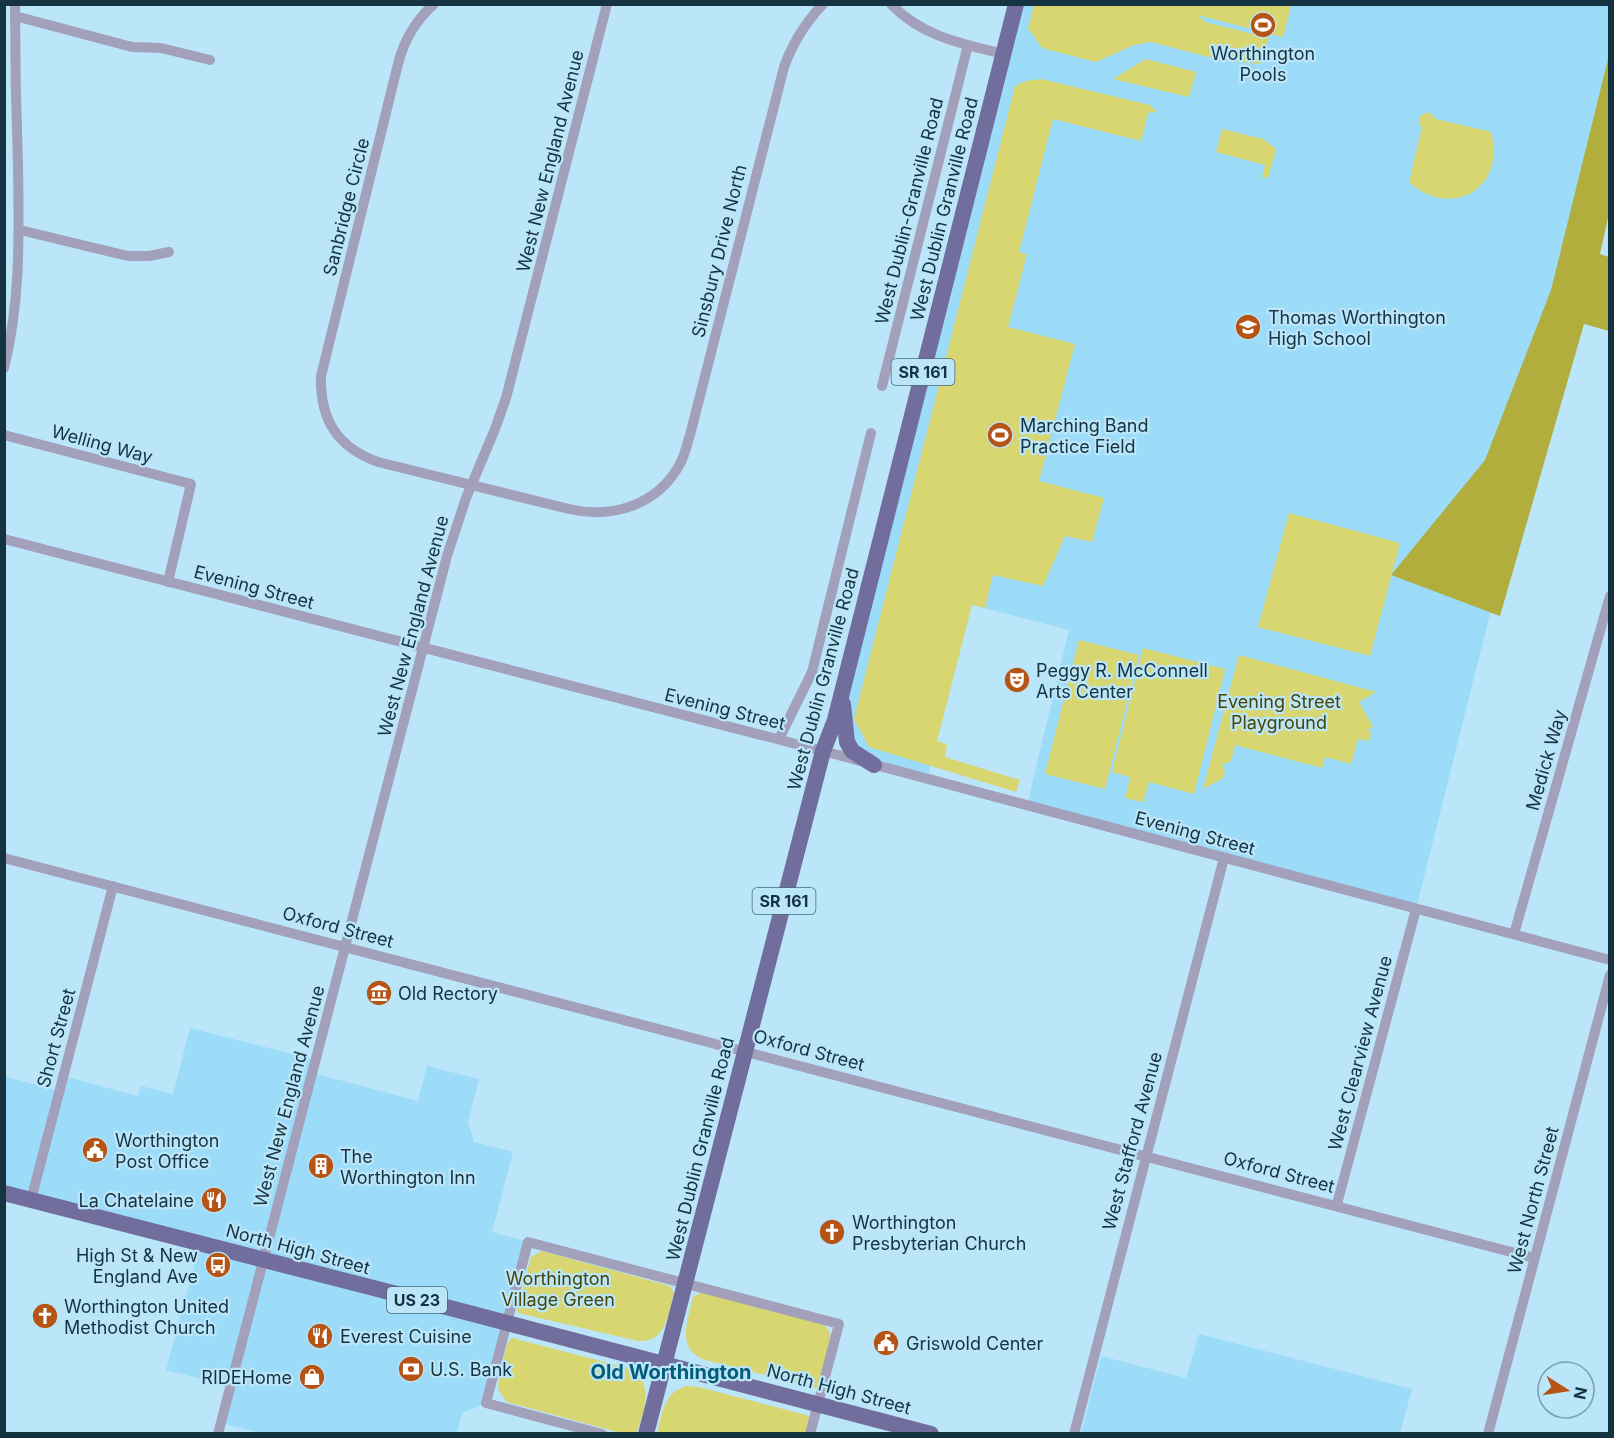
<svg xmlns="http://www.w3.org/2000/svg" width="1614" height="1438" viewBox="0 0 1614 1438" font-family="Inter,sans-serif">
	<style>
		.built { fill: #9cdcf9 }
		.green { fill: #d8d671 }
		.forest { fill: #b1ae3d }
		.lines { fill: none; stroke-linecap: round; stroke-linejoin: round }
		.street { stroke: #a2a0bb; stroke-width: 10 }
		.primary { stroke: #716d9c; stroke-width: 16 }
		.labels { text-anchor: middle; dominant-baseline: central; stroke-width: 4.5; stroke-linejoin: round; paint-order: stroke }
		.shield { fill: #bbe5f8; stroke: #476877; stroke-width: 1.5 }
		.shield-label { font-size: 16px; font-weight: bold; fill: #153340 }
		.poi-label { font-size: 18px; fill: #153340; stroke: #bbe5f8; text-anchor: start }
		.street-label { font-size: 18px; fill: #153340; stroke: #bbe5f8 }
		.park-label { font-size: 18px; fill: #474506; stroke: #bbe5f8 }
		.neighbourhood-label { font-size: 20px; font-weight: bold; fill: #045c78; stroke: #bbe5f8 }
	</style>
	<rect width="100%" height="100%" fill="#bbe5f8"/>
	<path class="built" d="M1016,5H1609V141L1416,909L1027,805L1069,630L972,605L927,779L852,751L842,691Z
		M190,1028L316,1060L313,1073L418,1101L427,1066L479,1079L468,1122L474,1142L513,1152L492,1232L528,1242L486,1403L462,1413L457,1433H261L220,1423L230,1386L166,1370L200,1244L5,1193L4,1076L58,1091L63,1076L138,1096L141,1086L173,1094Z
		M1199,1334L1412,1389L1400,1433H1081L1101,1356L1186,1378Z"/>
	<path class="green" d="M1034,5V4L1291,5L1283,37L1198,15L1205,22L1269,38L1261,64L1220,60L1151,42L1134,45L1096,62L1042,48L1028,28Z
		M1146,59L1196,72L1189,97L1113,79Z
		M1041,79L1150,105L1157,112L1148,113L1141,141L1053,119L1019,252L1027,254L1008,327L1075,344L1039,481L1104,498L1092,542L1065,536L1043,586L993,575L985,608L972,605L937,741L947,744L945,757L1020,780L1016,792L869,747L854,719L1015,86L1026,81Z
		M1425,113H1430L1436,119L1491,132C1507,187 1452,221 1409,182L1422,127L1419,125V117Z
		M1222,129L1263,139L1276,149L1268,178L1262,177L1265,165L1216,152Z
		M1289,513L1400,543L1370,656L1258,627Z
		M1079,640L1139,655L1105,789L1045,774Z
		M1143,648L1225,669L1194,794L1149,782L1143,802L1125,798L1130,777L1112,772Z
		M1239,655L1376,692L1359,702L1373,727L1368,729L1371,734L1369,741L1358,739L1351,764L1325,757L1322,768L1235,745L1231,761L1222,765L1225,772L1223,778L1203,789Z
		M542,1251L670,1286L674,1293C668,1314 666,1343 638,1341L518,1313L517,1310L531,1257Z
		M702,1292L821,1323C825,1326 829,1329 830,1334C833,1346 820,1376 817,1388L705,1360C675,1349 688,1320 693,1297Z
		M512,1338L628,1368C655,1380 645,1412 636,1433H621L507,1402L499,1391L498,1384L507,1344Z
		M687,1386L699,1387L806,1415L810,1418L806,1433L657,1434C662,1414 664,1391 687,1386Z"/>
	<path class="forest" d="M1609,55L1610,209L1600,254L1609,257V331L1584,324L1500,616L1391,575L1485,460L1551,290Z"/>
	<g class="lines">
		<path class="street" d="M434,4C415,21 404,40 398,64L321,376C320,420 337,447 378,462L569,509C613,519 659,505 681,462C685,454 687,444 690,435L784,67C793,42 805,23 823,4
			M891,4C921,36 962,44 1004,54
			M15,16L132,47L161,48L210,60
			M20,230L128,256H149L169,252
			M4,368C21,300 19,233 18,164C16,111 15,58 15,4
			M882,386L968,45
			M4,435L191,484L168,582
			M4,539L823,751L1610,960
			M779,739L812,672L871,433
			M4,858L1534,1258
			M1514,934L1610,596
			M31,1200L113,886
			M1337,1204L1416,909
			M218,1434L447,556L466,498L495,429L506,398L607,4
			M602,1434L486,1403L528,1242L839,1324L810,1434
			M1074,1434L1224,858
			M1488,1434L1610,975"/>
		<path class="primary" d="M843,704L847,742L852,751L874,765
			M4,1193C313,1273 623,1351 931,1434
			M646,1434L823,751L835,720L1016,4"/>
	</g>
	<defs>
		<g id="stadium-disc" transform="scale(1.35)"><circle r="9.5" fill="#b65415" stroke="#bbe5f8"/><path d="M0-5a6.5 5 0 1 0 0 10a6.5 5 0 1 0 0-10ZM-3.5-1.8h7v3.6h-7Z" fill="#fff"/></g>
		<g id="school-disc" transform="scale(1.35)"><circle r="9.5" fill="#b65415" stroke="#bbe5f8"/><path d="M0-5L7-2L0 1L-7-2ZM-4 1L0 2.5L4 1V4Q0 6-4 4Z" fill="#fff"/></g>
		<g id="theatre-disc" transform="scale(1.35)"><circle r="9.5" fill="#b65415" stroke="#bbe5f8"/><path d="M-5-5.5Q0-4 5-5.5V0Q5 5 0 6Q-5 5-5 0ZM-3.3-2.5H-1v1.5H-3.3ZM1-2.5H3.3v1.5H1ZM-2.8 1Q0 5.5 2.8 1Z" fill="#fff"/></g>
		<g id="museum-disc" transform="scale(1.35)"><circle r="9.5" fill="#b65415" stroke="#bbe5f8"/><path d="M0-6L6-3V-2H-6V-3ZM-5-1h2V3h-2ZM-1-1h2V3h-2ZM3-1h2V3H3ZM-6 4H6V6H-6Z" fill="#fff"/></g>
		<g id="civic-disc" transform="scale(1.35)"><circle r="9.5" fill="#b65415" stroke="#bbe5f8"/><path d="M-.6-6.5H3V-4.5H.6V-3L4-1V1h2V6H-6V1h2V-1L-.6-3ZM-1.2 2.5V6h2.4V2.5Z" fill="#fff"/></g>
		<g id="building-disc" transform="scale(1.35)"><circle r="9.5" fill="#b65415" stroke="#bbe5f8"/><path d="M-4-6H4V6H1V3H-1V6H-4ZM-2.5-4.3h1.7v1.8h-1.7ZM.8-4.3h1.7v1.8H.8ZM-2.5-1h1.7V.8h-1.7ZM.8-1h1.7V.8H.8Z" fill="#fff"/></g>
		<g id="restaurant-disc" transform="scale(1.35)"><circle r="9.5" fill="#b65415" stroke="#bbe5f8"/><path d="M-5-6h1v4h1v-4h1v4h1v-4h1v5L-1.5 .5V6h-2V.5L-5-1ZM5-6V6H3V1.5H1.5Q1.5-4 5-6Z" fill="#fff"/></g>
		<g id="church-disc" transform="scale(1.35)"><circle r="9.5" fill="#b65415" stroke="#bbe5f8"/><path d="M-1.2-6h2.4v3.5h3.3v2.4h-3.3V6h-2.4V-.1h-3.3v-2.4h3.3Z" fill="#fff"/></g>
		<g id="bus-disc" transform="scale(1.35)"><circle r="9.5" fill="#b65415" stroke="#bbe5f8"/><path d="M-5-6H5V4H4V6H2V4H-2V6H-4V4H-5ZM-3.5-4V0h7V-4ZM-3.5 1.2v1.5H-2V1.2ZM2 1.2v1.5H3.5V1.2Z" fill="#fff"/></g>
		<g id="bank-disc" transform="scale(1.35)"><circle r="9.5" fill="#b65415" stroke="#bbe5f8"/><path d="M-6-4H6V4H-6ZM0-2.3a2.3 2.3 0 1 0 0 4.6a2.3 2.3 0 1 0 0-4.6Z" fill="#fff"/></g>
		<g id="shop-disc" transform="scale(1.35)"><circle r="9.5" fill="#b65415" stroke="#bbe5f8"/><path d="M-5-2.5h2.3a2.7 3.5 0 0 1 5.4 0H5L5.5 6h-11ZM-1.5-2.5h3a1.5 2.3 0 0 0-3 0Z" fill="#fff"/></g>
	</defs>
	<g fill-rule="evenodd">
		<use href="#stadium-disc" x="1263" y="25"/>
		<use href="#school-disc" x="1248" y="327"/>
		<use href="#stadium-disc" x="1000" y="435"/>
		<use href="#theatre-disc" x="1017" y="680"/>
		<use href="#museum-disc" x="379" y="993"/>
		<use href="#civic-disc" x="95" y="1150"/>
		<use href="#building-disc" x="321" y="1166"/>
		<use href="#restaurant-disc" x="214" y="1200"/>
		<use href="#church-disc" x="832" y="1232"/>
		<use href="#bus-disc" x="218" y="1265"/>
		<use href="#church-disc" x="45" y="1316"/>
		<use href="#restaurant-disc" x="320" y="1336"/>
		<use href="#civic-disc" x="886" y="1343"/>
		<use href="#bank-disc" x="411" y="1369"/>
		<use href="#shop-disc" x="312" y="1377"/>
	</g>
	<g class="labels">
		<g class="shield">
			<rect x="891.5" y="359" width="63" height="26" rx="4.5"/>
			<rect x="752.5" y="888" width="63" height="26" rx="4.5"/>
			<rect x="387" y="1287" width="60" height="26" rx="4.5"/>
		</g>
		<g class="shield-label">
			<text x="923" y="372">SR 161</text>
			<text x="784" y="901">SR 161</text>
			<text x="417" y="1300">US 23</text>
		</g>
		<g class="poi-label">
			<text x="1263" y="53" text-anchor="middle">Worthington<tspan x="1263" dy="21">Pools</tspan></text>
			<text x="1268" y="317">Thomas Worthington<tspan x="1268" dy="21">High School</tspan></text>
			<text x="1020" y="425">Marching Band<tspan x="1020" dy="21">Practice Field</tspan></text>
			<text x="1036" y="670">Peggy R. McConnell<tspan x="1036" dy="21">Arts Center</tspan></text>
			<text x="398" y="993">Old Rectory</text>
			<text x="115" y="1140">Worthington<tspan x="115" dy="21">Post Office</tspan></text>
			<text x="340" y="1156">The<tspan x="340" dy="21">Worthington Inn</tspan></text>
			<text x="194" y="1200" text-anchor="end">La Chatelaine</text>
			<text x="852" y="1222">Worthington<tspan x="852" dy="21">Presbyterian Church</tspan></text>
			<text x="198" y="1255" text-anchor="end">High St &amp; New<tspan x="198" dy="21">England Ave</tspan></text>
			<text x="64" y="1306">Worthington United<tspan x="64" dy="21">Methodist Church</tspan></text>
			<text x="340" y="1336">Everest Cuisine</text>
			<text x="906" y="1343">Griswold Center</text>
			<text x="430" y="1369">U.S. Bank</text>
			<text x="292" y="1377" text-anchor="end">RIDEHome</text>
		</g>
		<g class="street-label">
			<text transform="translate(550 161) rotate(-76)">West New England Avenue</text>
			<text transform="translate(346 207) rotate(-76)">Sanbridge Circle</text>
			<text transform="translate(944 209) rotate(-76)">West Dublin Granville Road</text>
			<text transform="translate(909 211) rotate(-76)">West Dublin-Granville Road</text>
			<text transform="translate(719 251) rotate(-76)">Sinsbury Drive North</text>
			<text transform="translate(102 444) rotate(15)">Welling Way</text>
			<text transform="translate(254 587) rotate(15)">Evening Street</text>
			<text transform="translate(413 626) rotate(-75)">West New England Avenue</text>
			<text transform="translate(823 679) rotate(-75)">West Dublin Granville Road</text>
			<text transform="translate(725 709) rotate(14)">Evening Street</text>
			<text transform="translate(1546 760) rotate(-74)">Medick Way</text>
			<text transform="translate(1195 833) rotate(15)">Evening Street</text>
			<text transform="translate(338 927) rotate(15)">Oxford Street</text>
			<text transform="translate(56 1038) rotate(-75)">Short Street</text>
			<text transform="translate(809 1050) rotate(15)">Oxford Street</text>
			<text transform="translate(1360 1053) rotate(-75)">West Clearview Avenue</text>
			<text transform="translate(289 1096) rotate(-75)">West New England Avenue</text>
			<text transform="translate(1132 1141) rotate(-75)">West Stafford Avenue</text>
			<text transform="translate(700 1149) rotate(-76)">West Dublin Granville Road</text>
			<text transform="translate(1279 1172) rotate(15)">Oxford Street</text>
			<text transform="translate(1533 1200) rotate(-75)">West North Street</text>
			<text transform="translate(298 1249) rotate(15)">North High Street</text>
			<text transform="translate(839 1389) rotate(15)">North High Street</text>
		</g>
		<g class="park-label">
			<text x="1279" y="701">Evening Street<tspan x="1279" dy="21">Playground</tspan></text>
			<text x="558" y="1278">Worthington<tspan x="558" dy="21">Village Green</tspan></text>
		</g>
		<g class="neighbourhood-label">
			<text x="671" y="1372">Old Worthington</text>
		</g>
	</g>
	<rect width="1614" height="1438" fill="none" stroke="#153340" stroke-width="12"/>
	<g transform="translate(1566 1390) rotate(102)"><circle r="28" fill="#bbe5f8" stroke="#799eae" stroke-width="1.5"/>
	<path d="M0-4.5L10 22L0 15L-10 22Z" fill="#b65415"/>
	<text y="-9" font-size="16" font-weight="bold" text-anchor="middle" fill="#153340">N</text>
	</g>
</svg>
